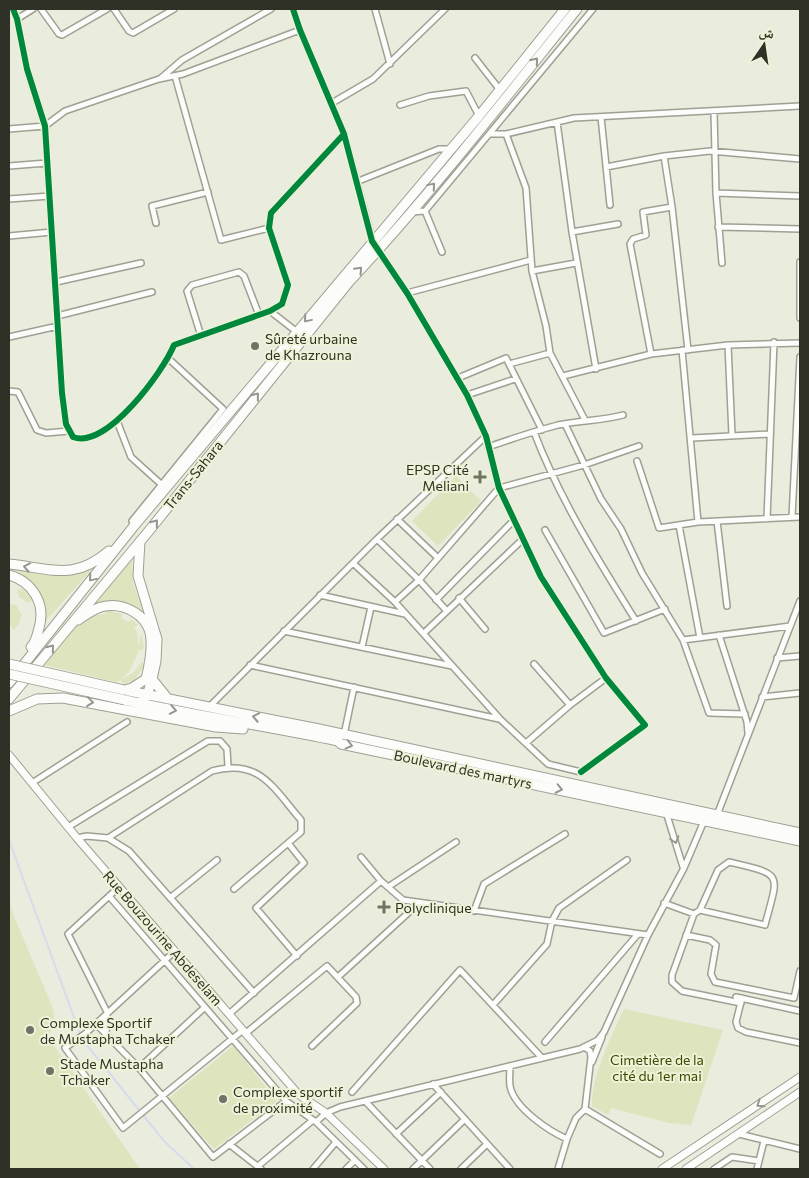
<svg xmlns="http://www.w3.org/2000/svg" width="809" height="1178" viewBox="0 0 809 1178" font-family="Commissioner,'Noto Naskh Arabic',sans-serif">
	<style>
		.green { fill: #dde4be }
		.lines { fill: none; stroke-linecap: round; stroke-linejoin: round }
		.stream { stroke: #d6dcee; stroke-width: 2 }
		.street-casing { stroke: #9ea094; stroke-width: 8 }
		.secondary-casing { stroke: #9ea094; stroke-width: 9 }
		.highway-casing { stroke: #9ea094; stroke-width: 11 }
		.street { stroke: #fcfcfa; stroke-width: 5 }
		.secondary { stroke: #fcfcfa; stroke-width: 7 }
		.highway { stroke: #fcfcfa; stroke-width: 9 }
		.highway-bridge-casing { stroke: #9ea094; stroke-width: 11; stroke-linecap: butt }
		.highway-bridge { stroke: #fcfcfa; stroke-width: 9 }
		.cycleway-casing { stroke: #edf3d7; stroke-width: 9 }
		.cycleway { stroke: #00873e; stroke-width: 6 }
		.oneway { stroke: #969690 }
		.poi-dot { fill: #707366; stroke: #edf3d7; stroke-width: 2 }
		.labels { text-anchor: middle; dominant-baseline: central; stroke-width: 4; stroke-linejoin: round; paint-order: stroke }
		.poi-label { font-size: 14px; fill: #2f3126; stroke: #edf3d7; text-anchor: start }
		.street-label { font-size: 14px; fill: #2f3126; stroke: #edf3d7 }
		.park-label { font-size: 14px; fill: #414901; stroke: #edf3d7 }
	</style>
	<rect width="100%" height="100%" fill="#eaeddd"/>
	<path class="green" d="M456,476L481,501L438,546L412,521Z
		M132,558L133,583L148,625C131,602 115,593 88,608Z
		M9,568C37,573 64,580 92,569L43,624L44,608L9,573Z
		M21,588L33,599L29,603L19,597L17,591Z
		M9,604L16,605L22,615L18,625L13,630L9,623Z
		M106,610L122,614L121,618L129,622L131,619L138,625L134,628L137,632L139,647L141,633L144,647L143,650H139L130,670L122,679L133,673L142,662L144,667L134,680L125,684L122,683L121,680L116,682L44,665L43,661C61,642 78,615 105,614Z
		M9,899L13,914L52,1006L55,1022L48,1037L140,1169H9Z
		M624,1009L723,1030L691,1125L669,1123L611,1108L608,1115L592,1106C591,1077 612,1035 624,1009Z
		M233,1046L277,1101L214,1149L169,1098Z"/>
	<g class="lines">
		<path class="stream" d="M9,17V19
			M9,840L82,1039L164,1141L194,1169"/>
		<g class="street-casing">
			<path id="street" d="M13,9L17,19L27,69L45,126L62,393L66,424L73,437C106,450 163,372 174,345L270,311L282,304L288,285L269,228L271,213L344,134
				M41,9L59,34L62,35L107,9
				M114,9L129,31L133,33L174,9
				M293,9L300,30L344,134L373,242
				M375,9L390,64
				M17,19L33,9
				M475,58L500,90
				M175,76L221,240L269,228
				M161,78L182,60L271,9
				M332,103L373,79L445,9
				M400,105L429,96L466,91L479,116
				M714,112L716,193
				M601,117L610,205
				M557,122L572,232L618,224
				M9,129L45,126L65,111L159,79L183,74L300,30
				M490,134H506L574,118L800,106
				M506,134L526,188L532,271L546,326L550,353L585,420
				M664,156L672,207L688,350
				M9,166L47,163
				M606,167L664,156L710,151L800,159
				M356,182L439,149H451
				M9,199L50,196
				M425,211L442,252
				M411,212L425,211L593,9
				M156,223L152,206L208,192
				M718,227L800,229
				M572,232L596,369
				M9,236L52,232
				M377,249L407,293L467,395L486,436L499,488L541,577L606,678L645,725L581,772
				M800,262V318
				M722,263L716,193L800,196
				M532,271L576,263
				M56,282L141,263
				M407,293L531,260
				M270,311L297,332
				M57,316L152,292
				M201,336L187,291L192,285L239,272L244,276L259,315
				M9,337L58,326
				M728,345L732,435
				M682,350L698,522
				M651,354L630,244L633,239L646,235L643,212L672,207
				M509,364L550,353
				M563,376L651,354L728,345L800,343
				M458,378L506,358L542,430
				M9,391L18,392L37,430L46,433L69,431
				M467,395L515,379
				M117,421L131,457L162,485
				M565,424L601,499L621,529L642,573L683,640L709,713L745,714
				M534,432C560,500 598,560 636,621
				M692,438L770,434
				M488,447C511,439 535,431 558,425C580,420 602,421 623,415
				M637,461L659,528L698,522L800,517
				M792,517L800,357
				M397,519L438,558
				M767,519L774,342
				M717,521L727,606
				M133,523L132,521L223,409L169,359
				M679,525L700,638
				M545,530L604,633L665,609
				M377,539L419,580L395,602
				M353,563L395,602L500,719L548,764L581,772
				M320,595L405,614
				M459,598L485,629
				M436,600L514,520
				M446,610L419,580L499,488L584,465L639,446
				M284,631L452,666
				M424,633L523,539
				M719,635L747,722L748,733
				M683,640L790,626
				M362,647L371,607
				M777,658L800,656
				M534,664L570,705
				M250,665L499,719
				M762,697L800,693
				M208,708L377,539L486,436
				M344,735L354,687
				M526,743L570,705L606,678
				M32,783L127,722
				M666,812L683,867
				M717,815L800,601
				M68,827L208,741H220L227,749L228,766
				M77,838L87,836L108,838L212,771C260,758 273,788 301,820V832L234,889
				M108,838L129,851L254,993
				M288,843L304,863L256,908L297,956
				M361,857L381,881L403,900L648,935
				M388,887L456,842
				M109,896L286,1101L316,1122L364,1169
				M170,898L217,860
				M664,903L694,914
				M700,910L718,870L729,862C784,875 779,872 765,925L700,910L694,914L672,975V982L682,991L741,1003
				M474,911L484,884L565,834
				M686,935L710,940L716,945L711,974L715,982L794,998L800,971
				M175,951L86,1033L65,1048L123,1128L243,1030
				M338,977L418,904
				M736,997L800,1011
				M742,998L736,1022L738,1028L746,1032L800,1043
				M493,1005L547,944L552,921L559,908L627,860
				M229,1014L381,881
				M96,1024L139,1068L213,1157L286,1101
				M246,1033L327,966L356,997L357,1003L312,1046
				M106,1035L107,1012L68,934L119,887
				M545,1042L638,934
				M584,1047L590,1051L591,1057L585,1109L660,1154
				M592,1062L602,1037
				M510,1066C510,1072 509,1079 510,1086C514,1108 549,1131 567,1139L576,1118L585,1109
				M139,1068L205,1007
				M433,1084L510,1169
				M352,1092L460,970L542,1058
				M365,1101L430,1169
				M316,1122L326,1113L340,1107L580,1049L598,1040L604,1032L648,935L684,868L704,821
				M396,1134L441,1092
				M739,1134L800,1149
				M229,1144L261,1169
				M258,1166L313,1120
				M313,1169L336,1142
				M346,1169L355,1160
				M413,1169L465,1119
				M461,1169L487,1144
				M558,1169L567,1139
				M714,1169L732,1157L759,1161
				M757,1169L764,1141"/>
		</g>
		<g class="secondary-casing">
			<path id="secondary" d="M9,755L77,838L298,1094L326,1113L384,1169
				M662,1169L800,1077
				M686,1169L800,1092"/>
		</g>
		<g class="highway-casing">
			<path id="highway" d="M140,541L138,576L157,639L156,661L152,679L147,696L143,699
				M9,564C50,568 73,582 109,551
				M9,575C33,582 46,604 39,628C37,635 36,642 31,647
				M78,620C85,615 92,610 101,607C124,601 151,616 151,641C152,654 149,666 146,679L132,688L125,690
				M152,679L168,699
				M9,683L134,526L479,116L565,9
				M124,690L319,729L800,833
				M9,699L148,532L349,282C430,195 503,101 577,9
				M125,700C196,716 267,726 338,741L341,744L800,841
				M9,711L37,699L63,698L216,727L243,729"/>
		</g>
		<use href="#street" class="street"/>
		<use href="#secondary" class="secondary"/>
		<use href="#highway" class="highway"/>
		<g class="highway-bridge-casing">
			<path id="highway-bridge" d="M9,664L124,690
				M9,674L125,700"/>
		</g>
		<use href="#highway-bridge" class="highway-bridge"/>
		<g class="cycleway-casing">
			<path id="cycleway" d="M13,9L17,19L27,69L45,126L62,393L66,424L73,437C106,450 163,372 174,345L270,311L282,304L288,285L269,228L271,213L344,134
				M293,9L300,30L344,134L372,241L407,293L467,395L486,436L499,488L541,577L606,678L645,725L581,772"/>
		</g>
		<use href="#cycleway" class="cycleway"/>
	</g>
	<defs><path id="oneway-chevron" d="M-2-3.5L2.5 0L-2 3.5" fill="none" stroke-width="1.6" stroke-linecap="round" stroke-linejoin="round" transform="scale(1.25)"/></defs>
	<g class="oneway">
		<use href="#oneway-chevron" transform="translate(535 61) rotate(-51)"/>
		<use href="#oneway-chevron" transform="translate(432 186) rotate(-50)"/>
		<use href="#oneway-chevron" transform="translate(359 270) rotate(-47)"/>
		<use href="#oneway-chevron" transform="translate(307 319) rotate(130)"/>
		<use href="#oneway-chevron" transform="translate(256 396) rotate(-51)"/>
		<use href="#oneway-chevron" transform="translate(155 523) rotate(-51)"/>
		<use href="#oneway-chevron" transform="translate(27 567) rotate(-169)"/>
		<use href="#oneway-chevron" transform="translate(92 578) rotate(130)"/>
		<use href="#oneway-chevron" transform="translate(51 648) rotate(-51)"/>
		<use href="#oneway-chevron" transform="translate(90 702) rotate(7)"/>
		<use href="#oneway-chevron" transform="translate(173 710) rotate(11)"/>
		<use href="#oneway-chevron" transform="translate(256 717) rotate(-169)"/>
		<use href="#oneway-chevron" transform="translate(349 745) rotate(14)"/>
		<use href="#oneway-chevron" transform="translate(559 789) rotate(12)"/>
		<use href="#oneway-chevron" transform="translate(675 840) rotate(72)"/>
		<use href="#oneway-chevron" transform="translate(760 1104) rotate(146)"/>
	</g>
	<g class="poi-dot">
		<circle cx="255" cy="346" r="5"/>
		<path d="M477.5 469.5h5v5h5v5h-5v5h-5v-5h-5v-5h5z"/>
		<path d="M381.5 899.5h5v5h5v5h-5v5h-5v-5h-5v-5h5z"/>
		<circle cx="30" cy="1030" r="5"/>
		<circle cx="50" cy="1071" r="5"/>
		<circle cx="223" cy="1099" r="5"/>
	</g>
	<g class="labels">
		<g class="poi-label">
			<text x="265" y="338">Sûreté urbaine<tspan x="265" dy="16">de Khazrouna</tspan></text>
			<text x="469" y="469" text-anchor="end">EPSP Cité<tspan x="469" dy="16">Meliani</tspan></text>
			<text x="395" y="907">Polyclinique</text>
			<text x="40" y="1022">Complexe Sportif<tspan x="40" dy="16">de Mustapha Tchaker</tspan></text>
			<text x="60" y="1063">Stade Mustapha<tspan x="60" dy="16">Tchaker</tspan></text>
			<text x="233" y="1091">Complexe sportif<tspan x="233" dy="16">de proximité</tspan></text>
		</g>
		<g class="street-label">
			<text transform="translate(193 475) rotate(-51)">Trans-Sahara</text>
			<text transform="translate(463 769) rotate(12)">Boulevard des martyrs</text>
			<text transform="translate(163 938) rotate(49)">Rue Bouzourine Abdeselam</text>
		</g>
		<g class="park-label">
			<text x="657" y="1059">Cimetière de la<tspan x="657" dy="16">cité du 1er mai</tspan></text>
		</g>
	</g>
	<rect width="809" height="1178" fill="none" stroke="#2f3126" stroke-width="20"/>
	<g transform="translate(764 45) rotate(13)" stroke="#edf3d7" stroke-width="4" paint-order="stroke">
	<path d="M0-4L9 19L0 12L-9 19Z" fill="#2f3126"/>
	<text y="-8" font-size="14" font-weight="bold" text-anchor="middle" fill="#2f3126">ش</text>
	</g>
</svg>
